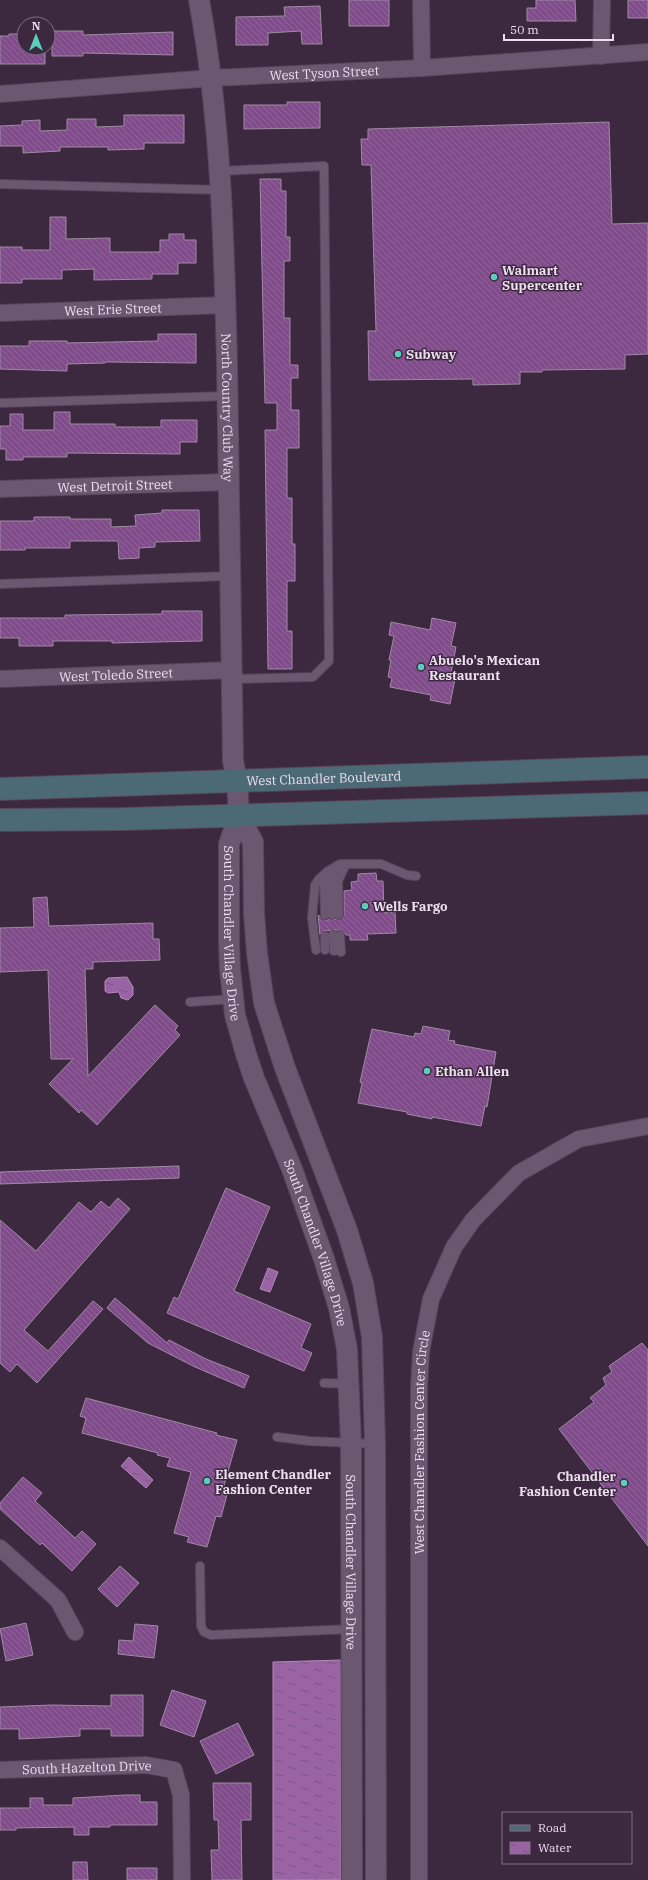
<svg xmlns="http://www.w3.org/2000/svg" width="648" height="1880" viewBox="0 0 648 1880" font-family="'IBM Plex Serif',serif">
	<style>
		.water { fill: url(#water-ripples); stroke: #b289ba }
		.building { fill: url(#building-back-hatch); stroke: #a18aa5 }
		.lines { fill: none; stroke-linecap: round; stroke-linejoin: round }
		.service-casing { stroke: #56465a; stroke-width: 10 }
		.minor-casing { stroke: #56465a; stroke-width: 18 }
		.tertiary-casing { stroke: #56465a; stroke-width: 22 }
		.secondary-casing { stroke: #56465a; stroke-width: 24 }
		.service { stroke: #6c5770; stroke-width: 8 }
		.minor { stroke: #6c5770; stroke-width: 16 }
		.tertiary { stroke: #6c5770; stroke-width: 20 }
		.secondary { stroke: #4c6a76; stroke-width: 22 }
		.poi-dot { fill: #5bcebb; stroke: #3c283f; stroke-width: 1.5 }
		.labels { text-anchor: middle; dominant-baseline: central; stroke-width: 3; stroke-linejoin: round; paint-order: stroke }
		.street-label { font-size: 13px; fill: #ebdeed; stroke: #3c283f }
		.poi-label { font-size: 13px; font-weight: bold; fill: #ebdeed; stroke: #3c283f; text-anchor: start }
	</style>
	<defs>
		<pattern id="water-ripples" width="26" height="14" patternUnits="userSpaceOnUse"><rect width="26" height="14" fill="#9a64a4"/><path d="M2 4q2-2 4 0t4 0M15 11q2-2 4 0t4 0" fill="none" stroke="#78577f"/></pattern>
		<pattern id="building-back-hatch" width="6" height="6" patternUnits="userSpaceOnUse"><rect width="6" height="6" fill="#814c8b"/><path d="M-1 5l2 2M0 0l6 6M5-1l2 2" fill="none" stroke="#93659c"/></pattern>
	</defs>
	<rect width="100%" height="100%" fill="#3c283f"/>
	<path class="water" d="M127,977L133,987V995L128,1000L121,998L119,992L108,993L105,991V981L108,978Z
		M268,1268L278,1272L270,1292L260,1289Z
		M129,1457L153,1480L146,1488L121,1466Z
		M341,1660V1880H273V1662Z"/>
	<path class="building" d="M349,0H389V26H349Z
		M536,0H575L576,21H527V8H536Z
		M628,0H648V18H628Z
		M320,6L322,44H302L301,31L268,33V45H236V17L285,16L284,7Z
		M52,31H83V35L173,32V55L83,53V56H52Z
		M9,34H24V48H45V64H0V36H9Z
		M287,102H320V128L244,129V105H287Z
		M124,115H184V143H144V149L108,150V147H60V151L23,153V146H0V126L22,125V121L40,120V131L67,130V119H96V127L124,126Z
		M609,122L612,224L648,223V354L625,355V369L542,370V372H520V384L473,385V379L369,380L368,331H376L371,165H362L361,139H368V129Z
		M260,179H281V191H286V237H290V261H284V318H290V365H298V378H291V410H299V448H287V498H292V544H295V581H287V631H292V669H268L265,430H277V403H265Z
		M50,217H66V239L110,238V252H160V240H169V234H184V240H196V263H178V274H152V279L94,280V269L62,270V279H22V283H0V247H22V250H50Z
		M158,334H196V363L105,362V363L67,364V371L0,369V346H29V341H67V343L158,341Z
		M54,412H70V424H115V427H161V420H197V442H180V454L67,453V457H23V460H6V449H0V426H10V414H23V430H54Z
		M162,510H199L200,541L155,542V547L139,548V558L119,559L118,541H70V548H25V550H0V521H34V517H70V519H111V527L136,526L135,515L162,513Z
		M162,611H202V641L112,643V641H53V646H19V638H0V618H65V615L162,614Z
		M432,618L456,623L451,646L456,647L451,673L456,674L450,704L430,700L431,695L390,687L392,678L388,677L391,660H389L394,636L389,635L391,622L430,630Z
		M376,873L377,881H383L384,913L395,912L396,933L367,934L368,940H350V935H346L344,932L340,930L323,931L320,935L318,915L325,920L342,919L344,915V891L352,890L351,882L358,881V874Z
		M47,897L49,926L153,923V939H159L160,960L93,962V969H85L88,1076L155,1005L178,1026L175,1030L180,1035L97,1125L81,1110L79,1113L49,1084L73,1059H51L48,970L0,972V928L34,927L33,898Z
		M423,1026L450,1031L448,1040L455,1041L454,1044L496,1052L487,1107L485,1106L481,1126L432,1117V1119L407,1114V1112L358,1103L362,1083L360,1082L372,1029L414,1037L415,1033L421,1034Z
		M179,1166V1178L0,1184V1172Z
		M226,1188L270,1207L234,1291L311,1324L301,1348L312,1353L304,1371L167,1313L174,1297L178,1299Z
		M118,1198L130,1209L24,1330L48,1351L93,1301L103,1309L37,1383L17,1364L10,1372L0,1363V1220L36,1251L79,1202L91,1212L101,1201L109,1208Z
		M115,1298L167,1343L169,1340L206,1359L249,1376L244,1388L195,1367L148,1343L107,1308Z
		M642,1343L648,1350V1546L559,1429L594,1402L590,1398L606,1385L603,1378L612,1372L609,1366Z
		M86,1398L217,1433L216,1435L237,1440L223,1489L228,1491L221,1517L216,1516L207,1547L187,1542L189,1537L174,1533L191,1472L167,1466L170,1458L157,1455L158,1453L82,1433L86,1418L80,1416Z
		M23,1477L42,1493L35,1501L75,1538L82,1531L96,1544L72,1571L42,1543L40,1545L0,1509V1503Z
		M120,1566L139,1583L117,1607L98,1589Z
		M26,1623L33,1655L6,1661L0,1629Z
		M135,1624L158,1626L154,1658L118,1654L119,1640L133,1641Z
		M172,1690L206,1701L194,1737L160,1725Z
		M111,1695H143V1736H111V1729H80V1736L19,1739V1729H0V1707L51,1705L111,1706Z
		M238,1723L254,1755L216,1774L200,1741Z
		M213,1783H251V1820H241L242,1880H212L211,1850H219L218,1820H214Z
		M125,1795H140V1802H157V1825H110V1827H89V1835H74V1827L16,1828V1830H0V1808H30V1798H43V1805H73V1798Z
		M73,1862H87L88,1880H73Z
		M127,1868H157V1880H127Z"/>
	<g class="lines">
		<g class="service-casing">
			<path id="service" d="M221,171L324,166L329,661L313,677L231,679
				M0,184L221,190
				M0,403L227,396
				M0,584L229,576
				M325,915L324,881L327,873
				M332,915V877L336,866
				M339,915L338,881L346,864
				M333,935L334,951
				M340,935L341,952
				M325,936V950
				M316,950L312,918L315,885L319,879L328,871L340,864H381L407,875L416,876
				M190,1002L233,999
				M324,1383L349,1384
				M277,1437L309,1441L375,1444
				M200,1566L201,1626L204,1632L211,1635L351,1629"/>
		</g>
		<g class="minor-casing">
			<g id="minor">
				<path d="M421,0L422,68"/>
				<path d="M601,56L602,0"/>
				<path id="s1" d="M0,94L212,78L422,68L648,52"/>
				<path id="s2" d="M0,313L226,305"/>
				<path id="s3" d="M0,489L229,482"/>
				<path id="s4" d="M0,679L231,670"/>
				<path d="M0,1548L58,1600L75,1632"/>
				<path id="s5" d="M0,1770L146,1765L174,1770L181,1795L182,1880"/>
				<path id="s6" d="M419,1880V1388L421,1352L431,1299L454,1247L473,1220L519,1173L579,1139L648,1126"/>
			</g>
		</g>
		<g class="tertiary-casing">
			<g id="tertiary">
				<path id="s7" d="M199,0C221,120 224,241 227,363C229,495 230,628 233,761L237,781L239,816L229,844V944L230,969L235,1015L246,1054L254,1078L292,1169L324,1259L339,1308L347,1349L351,1444L352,1880"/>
				<path d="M239,816L253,842L254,913L257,953L264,1003L285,1068L347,1230L363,1283L372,1337L375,1444L376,1880"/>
			</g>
		</g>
		<g class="secondary-casing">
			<g id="secondary">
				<path id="s8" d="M0,789L648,767"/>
				<path d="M0,820L125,819L648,803"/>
			</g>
		</g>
		<use href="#service" class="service"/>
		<use href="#minor" class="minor"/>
		<use href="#tertiary" class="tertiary"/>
		<use href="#secondary" class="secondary"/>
	</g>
	<g class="poi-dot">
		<circle cx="494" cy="277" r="4"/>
		<circle cx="398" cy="354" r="4"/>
		<circle cx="421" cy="667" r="4"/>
		<circle cx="365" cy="906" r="4"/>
		<circle cx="427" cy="1071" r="4"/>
		<circle cx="207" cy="1481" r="4"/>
		<circle cx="624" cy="1483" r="4"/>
	</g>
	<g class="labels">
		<g class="street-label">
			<text stroke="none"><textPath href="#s1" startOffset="325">West Tyson Street</textPath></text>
			<text stroke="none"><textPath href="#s2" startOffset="113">West Erie Street</textPath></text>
			<text stroke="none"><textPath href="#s7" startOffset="409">North Country Club Way</textPath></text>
			<text stroke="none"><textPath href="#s3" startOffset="115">West Detroit Street</textPath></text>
			<text stroke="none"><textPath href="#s4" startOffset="116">West Toledo Street</textPath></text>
			<text stroke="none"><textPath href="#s8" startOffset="324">West Chandler Boulevard</textPath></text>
			<text stroke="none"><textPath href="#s7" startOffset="937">South Chandler Village Drive</textPath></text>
			<text stroke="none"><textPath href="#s7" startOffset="1261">South Chandler Village Drive</textPath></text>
			<text stroke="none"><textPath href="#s6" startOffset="438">West Chandler Fashion Center Circle</textPath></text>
			<text stroke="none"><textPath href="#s7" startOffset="1585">South Chandler Village Drive</textPath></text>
			<text stroke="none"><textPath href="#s5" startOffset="87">South Hazelton Drive</textPath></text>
		</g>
		<g class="poi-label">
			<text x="502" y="270">Walmart<tspan x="502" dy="15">Supercenter</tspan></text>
			<text x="406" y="354">Subway</text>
			<text x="429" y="660">Abuelo's Mexican<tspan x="429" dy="15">Restaurant</tspan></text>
			<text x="373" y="906">Wells Fargo</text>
			<text x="435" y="1071">Ethan Allen</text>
			<text x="215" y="1474">Element Chandler<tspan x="215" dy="15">Fashion Center</tspan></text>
			<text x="616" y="1476" text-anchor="end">Chandler<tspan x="616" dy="15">Fashion Center</tspan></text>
		</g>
	</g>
	<rect x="502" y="1812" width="130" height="52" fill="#3c283f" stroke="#827185"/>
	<rect x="510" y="1825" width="20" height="6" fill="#4c6a76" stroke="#827185"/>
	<text x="538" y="1832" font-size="12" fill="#ebdeed">Road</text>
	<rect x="510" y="1842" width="20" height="12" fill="url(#water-ripples)" stroke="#827185"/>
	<text x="538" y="1852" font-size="12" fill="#ebdeed">Water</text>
	<g transform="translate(36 36)"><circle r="19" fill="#3c283f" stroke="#827185"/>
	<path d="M0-3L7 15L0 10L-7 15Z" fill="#5bcebb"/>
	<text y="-6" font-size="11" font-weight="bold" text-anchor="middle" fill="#ebdeed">N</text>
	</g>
	<path d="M504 34v6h109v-6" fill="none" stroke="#ebdeed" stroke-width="2"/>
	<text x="510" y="34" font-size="12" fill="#ebdeed" stroke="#3c283f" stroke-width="3" paint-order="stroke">50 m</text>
</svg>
